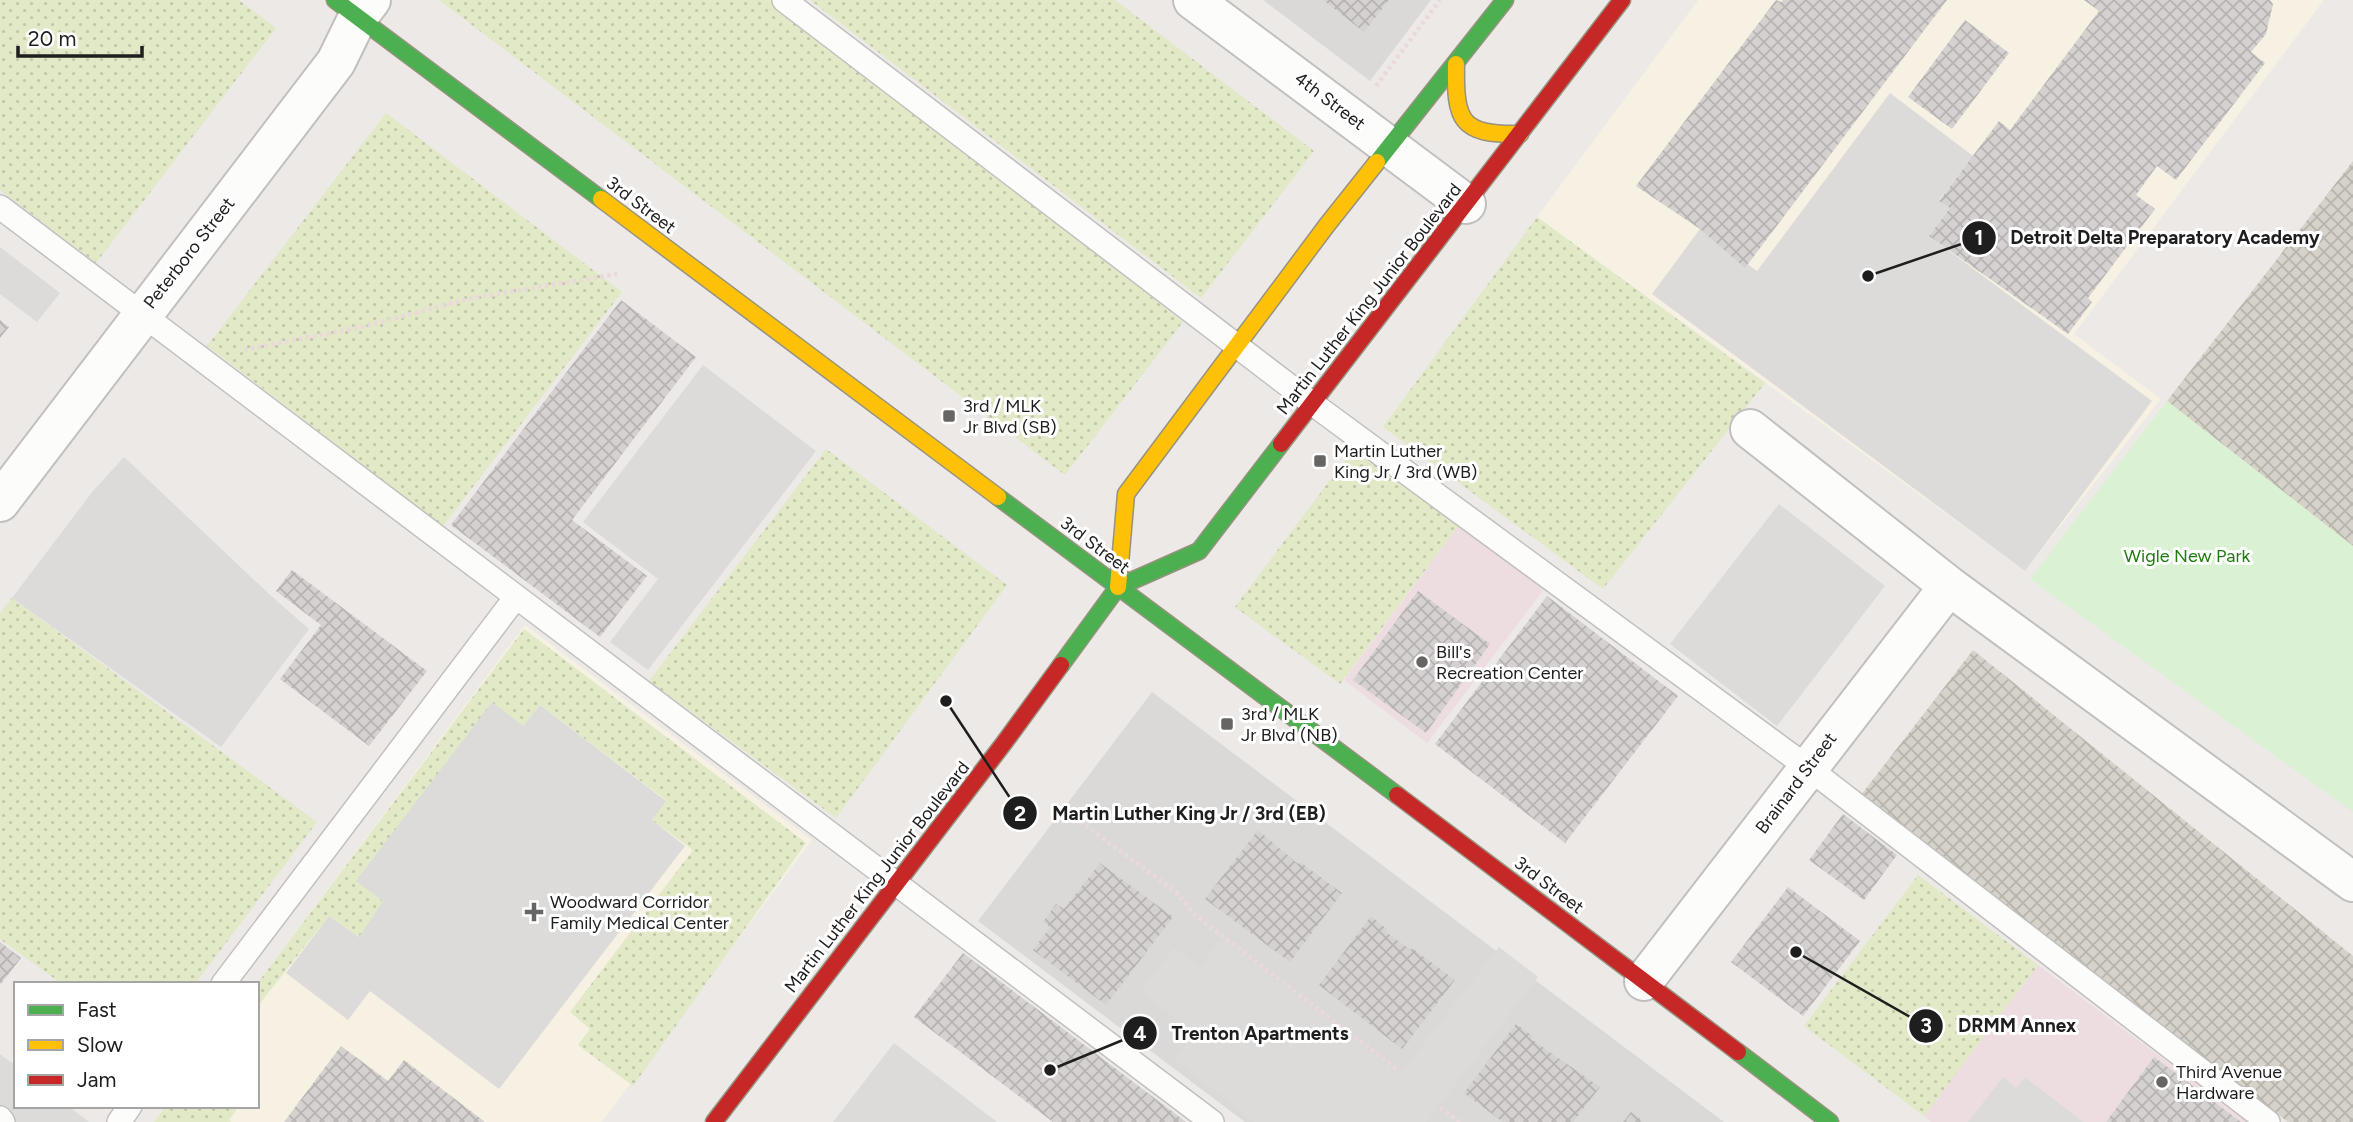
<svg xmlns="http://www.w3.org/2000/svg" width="2353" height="1122" viewBox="0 0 2353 1122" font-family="Figtree,sans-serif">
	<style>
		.residential { fill: #dbd9d8 }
		.commercial { fill: #eedde0 }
		.education { fill: #f6f1e2 }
		.construction { fill: url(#construction-cross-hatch) }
		.grass { fill: url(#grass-dots) }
		.park { fill: #daf2d3 }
		.parking { fill: #dcdbda }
		.building { fill: url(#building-cross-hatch) }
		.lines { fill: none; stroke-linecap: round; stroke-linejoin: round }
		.lane-casing { stroke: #c2c0bf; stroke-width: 26 }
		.street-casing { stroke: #c2c0bf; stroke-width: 42 }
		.fast-casing { stroke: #97927f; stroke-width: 19 }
		.slow-casing { stroke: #97927f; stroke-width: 19 }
		.jam-casing { stroke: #97927f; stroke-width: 19 }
		.path { stroke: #ead9db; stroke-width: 4.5; stroke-dasharray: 3.5 3.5; stroke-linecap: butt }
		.lane { stroke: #fcfcfb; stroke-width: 23 }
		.street { stroke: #fcfcfb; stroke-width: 38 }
		.fast { stroke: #4caf50; stroke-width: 16 }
		.slow { stroke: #ffc107; stroke-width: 16 }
		.jam { stroke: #c62828; stroke-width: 16 }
		.poi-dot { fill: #666564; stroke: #fff; stroke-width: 2.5 }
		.labels { text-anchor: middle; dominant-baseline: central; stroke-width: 6; stroke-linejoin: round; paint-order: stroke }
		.street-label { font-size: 18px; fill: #1e1e1e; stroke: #fff }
		.poi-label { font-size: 18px; fill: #1e1e1e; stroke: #fff; text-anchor: start }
		.park-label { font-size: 18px; fill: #1f7c0d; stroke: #fff }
		.leader { fill: none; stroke: #1e1e1e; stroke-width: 2.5 }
		.callout-dot { fill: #1e1e1e; stroke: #fff; stroke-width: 2.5 }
		.mark-label { font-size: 21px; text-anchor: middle; font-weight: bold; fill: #fff }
		.callout-label { font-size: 19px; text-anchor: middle; font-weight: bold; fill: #1e1e1e; stroke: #fff; stroke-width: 6; stroke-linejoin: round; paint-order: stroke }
	</style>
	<defs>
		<pattern id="construction-cross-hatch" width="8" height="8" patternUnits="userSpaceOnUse" patternTransform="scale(1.75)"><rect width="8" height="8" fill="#d6d2c9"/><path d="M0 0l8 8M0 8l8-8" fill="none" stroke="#b7b4ac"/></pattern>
		<pattern id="grass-dots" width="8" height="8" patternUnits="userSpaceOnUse" patternTransform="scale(1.75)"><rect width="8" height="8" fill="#e2e9c6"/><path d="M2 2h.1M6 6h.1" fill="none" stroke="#c1c7aa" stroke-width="1.8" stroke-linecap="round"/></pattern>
		<pattern id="building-cross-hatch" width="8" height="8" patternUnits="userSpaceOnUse" patternTransform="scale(1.75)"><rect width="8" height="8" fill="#d5d1d0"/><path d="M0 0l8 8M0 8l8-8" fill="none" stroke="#b6b3b2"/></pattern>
	</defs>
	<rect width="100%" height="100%" fill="#ece9e7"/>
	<path class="residential" d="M1263,0H1431L1370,81Z
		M1152,692L1724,1122H1245L978,921Z"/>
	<path class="commercial" d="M1459,525L1545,588L1427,743L1344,680Z
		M2038,965L2247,1122H1931L1924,1116Z"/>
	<path class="education" d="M1698,0H2324L2074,334L2161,399L2025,571L1537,217Z
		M525,625L812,840L602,1122H154L166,1106H257V984Z"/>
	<path class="construction" d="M2353,161V546L2167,401Z
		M1973,650L2353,956V1122H2288L1861,795Z"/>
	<path class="grass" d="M0,0H239L276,28L96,263L0,190Z
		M439,0H773L1183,322L1065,475Z
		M810,0H1115L1314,151L1201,298Z
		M386,113L622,292L443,526L207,346Z
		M1537,217L1765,383L1603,589L1383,427Z
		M1354,448L1459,525L1340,684L1235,607Z
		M826,449L1007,585L836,818L649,681Z
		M12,598L317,822L195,984H62L0,939V613Z
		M524,629L806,843L633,1086L578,1045L590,1029L570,1012L693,850L652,820L666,800L540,705L523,726L357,880L385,903L359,937L329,916L257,1007V984Z
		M1918,875L2038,965L1924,1116L1804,1026Z
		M166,1106H239L229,1120L232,1122H154Z"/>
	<path class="park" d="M2167,401L2353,546V812L2030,579Z"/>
	<path class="parking" d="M1890,93L1973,156L1939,200L1950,208L1929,236L2152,401L2025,571L1652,294L1700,229L1757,271Z
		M0,247L60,293L37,322L0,294Z
		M703,365L816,451L648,670L610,642L658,579L583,522Z
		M124,457L269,594L309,629L221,747L12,598L93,491Z
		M1779,504L1885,586L1777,726L1670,644Z
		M492,702L523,726L540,705L666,801L652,820L685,846L499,1089L370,991L348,1020L286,973L329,916L359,937L383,901L356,881Z
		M1222,938L1400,1075L1499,947L1538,977L1426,1122H1255L1175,1060L1195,1034L1141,991L1174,948L1200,967Z
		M894,1043L997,1122H833Z
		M0,1054L16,1066V1106H68L89,1122H0Z
		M2003,1077L2016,1088L2025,1077L2083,1122H1968Z"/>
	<path class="building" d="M1323,0H1389L1364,32Z
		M1776,0L1781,2L1783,0H1947L1745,268L1700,229L1636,186Z
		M2084,0H2270L2273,4L2266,34L2251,52L2265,63L2176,180L2157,166L2136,195L2155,209L2088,298L2092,302L2068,334L1929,236L1950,208L1939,201L1999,121L2010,130L2099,11Z
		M1965,20L2009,53L1952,129L1908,97Z
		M621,300L696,357L572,520L647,576L600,637L451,525Z
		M0,320L9,327L0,338Z
		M292,570L427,671L369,746L280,679L321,625L276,591Z
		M1418,591L1490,644L1426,733L1353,680Z
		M1547,596L1678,696L1565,843L1435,744Z
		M1843,814L1897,855L1864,900L1809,860Z
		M1258,830L1298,864L1300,862L1342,893L1290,962L1205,899Z
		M1100,863L1173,917L1106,1005L1033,950L1050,927L1043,922L1056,904L1064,909Z
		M1788,887L1860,941L1803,1016L1731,962Z
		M1371,916L1388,930L1386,932L1411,950L1412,948L1455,980L1402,1049L1319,985Z
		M0,942L21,958L0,985Z
		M963,953L1186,1122H1053L914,1017Z
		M1516,1024L1533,1036L1531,1039L1600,1087L1573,1122H1503L1464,1093Z
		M341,1046L388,1081L404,1060L485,1122H284Z
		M2154,1057L2221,1107L2241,1122H2106Z
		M1631,1112L1644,1122H1623Z"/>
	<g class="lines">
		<g class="lane-casing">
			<path id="lane" d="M784,0L1313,404L1807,767L2268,1122
				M0,207L1212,1122
				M223,984L516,597
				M0,1118L3,1122
				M119,1122L130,1106"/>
		</g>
		<g class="street-casing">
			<path id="street" d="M1193,0L1466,204
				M1750,429L1949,586L2353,882
				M0,502L336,62L358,17L371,0
				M1644,981L1949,586"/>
		</g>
		<g class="fast-casing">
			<path id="fast" d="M335,0L601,199
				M1377,162L1505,0
				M998,497L1397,795
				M1061,665L1118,587L1199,551L1281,444
				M1738,1052L1830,1122"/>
		</g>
		<g class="slow-casing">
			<path id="slow" d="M1456,64C1455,121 1460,135 1520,134
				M601,199L998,497
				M1118,587L1126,494L1327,225L1377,162"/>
		</g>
		<g class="jam-casing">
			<path id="jam" d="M1281,444L1622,0
				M1397,795L1738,1052
				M714,1122L1004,743L1061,665"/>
		</g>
		<path class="path" d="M1376,86L1440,0
			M244,350L365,326L472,298L617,274
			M1057,805L1175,891L1196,916L1398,1070
			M1440,1108L1460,1122"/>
		<use href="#lane" class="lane"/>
		<use href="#street" class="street"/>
		<use href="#fast" class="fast"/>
		<use href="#slow" class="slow"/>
		<use href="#jam" class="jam"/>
	</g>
	<g class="poi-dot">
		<rect x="942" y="409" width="14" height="14" rx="3.5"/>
		<rect x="1313" y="454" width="14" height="14" rx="3.5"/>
		<circle cx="1422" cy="662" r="7"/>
		<rect x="1220" y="717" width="14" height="14" rx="3.5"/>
		<path d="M530.5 901.5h7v7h7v7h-7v7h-7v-7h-7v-7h7z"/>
		<circle cx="2162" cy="1082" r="7"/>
	</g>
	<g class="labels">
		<g class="street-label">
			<text transform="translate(1330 101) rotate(37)">4th Street</text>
			<text transform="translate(641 205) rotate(37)">3rd Street</text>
			<text transform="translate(189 253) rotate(-52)">Peterboro Street</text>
			<text transform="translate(1369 299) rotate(-52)">Martin Luther King Junior Boulevard</text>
			<text transform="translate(1095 545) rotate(37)">3rd Street</text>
			<text transform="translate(1796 783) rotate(-53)">Brainard Street</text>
			<text transform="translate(877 877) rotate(-52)">Martin Luther King Junior Boulevard</text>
			<text transform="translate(1549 885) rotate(37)">3rd Street</text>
		</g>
		<g class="poi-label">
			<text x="963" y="406">3rd / MLK<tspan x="963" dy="21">Jr Blvd (SB)</tspan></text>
			<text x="1334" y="451">Martin Luther<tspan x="1334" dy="21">King Jr / 3rd (WB)</tspan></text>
			<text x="1436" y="652">Bill's<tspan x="1436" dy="21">Recreation Center</tspan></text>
			<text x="1241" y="714">3rd / MLK<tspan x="1241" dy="21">Jr Blvd (NB)</tspan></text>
			<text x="550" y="902">Woodward Corridor<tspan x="550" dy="21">Family Medical Center</tspan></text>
			<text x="2176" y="1072">Third Avenue<tspan x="2176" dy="21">Hardware</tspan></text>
		</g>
		<g class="park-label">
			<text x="2187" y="556">Wigle New Park</text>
		</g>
	</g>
	<path class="leader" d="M1868 276L1979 238M946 701L1020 813M1796 952L1926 1026M1050 1070L1140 1033"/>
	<g class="callout-dot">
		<circle cx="1868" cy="276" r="7"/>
		<circle cx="946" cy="701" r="7"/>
		<circle cx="1796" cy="952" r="7"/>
		<circle cx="1050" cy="1070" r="7"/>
		<circle cx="1979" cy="238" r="18"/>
		<circle cx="1020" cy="813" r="18"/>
		<circle cx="1926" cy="1026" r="18"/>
		<circle cx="1140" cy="1033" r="18"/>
	</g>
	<g class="mark-label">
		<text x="1979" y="245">1</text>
		<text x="1020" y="821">2</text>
		<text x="1926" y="1033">3</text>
		<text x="1140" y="1041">4</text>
	</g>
	<g class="callout-label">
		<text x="2165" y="244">Detroit Delta Preparatory Academy</text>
		<text x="1189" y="820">Martin Luther King Jr / 3rd (EB)</text>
		<text x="2017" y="1032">DRMM Annex</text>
		<text x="1260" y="1040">Trenton Apartments</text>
	</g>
	<rect x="14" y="982" width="245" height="126" fill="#ffffff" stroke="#a5a5a5" stroke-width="2"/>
	<rect x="28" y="1005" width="35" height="10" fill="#4caf50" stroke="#a5a5a5" stroke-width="2"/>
	<text x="77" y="1017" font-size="21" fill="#1e1e1e">Fast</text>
	<rect x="28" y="1040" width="35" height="10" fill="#ffc107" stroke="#a5a5a5" stroke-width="2"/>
	<text x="77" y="1052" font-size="21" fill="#1e1e1e">Slow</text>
	<rect x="28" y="1075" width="35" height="10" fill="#c62828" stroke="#a5a5a5" stroke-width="2"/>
	<text x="77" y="1087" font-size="21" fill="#1e1e1e">Jam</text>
	<path d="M18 46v10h124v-10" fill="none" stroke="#1e1e1e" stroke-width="3.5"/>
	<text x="28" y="46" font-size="21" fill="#1e1e1e" stroke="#ffffff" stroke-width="5" paint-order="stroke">20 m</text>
</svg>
